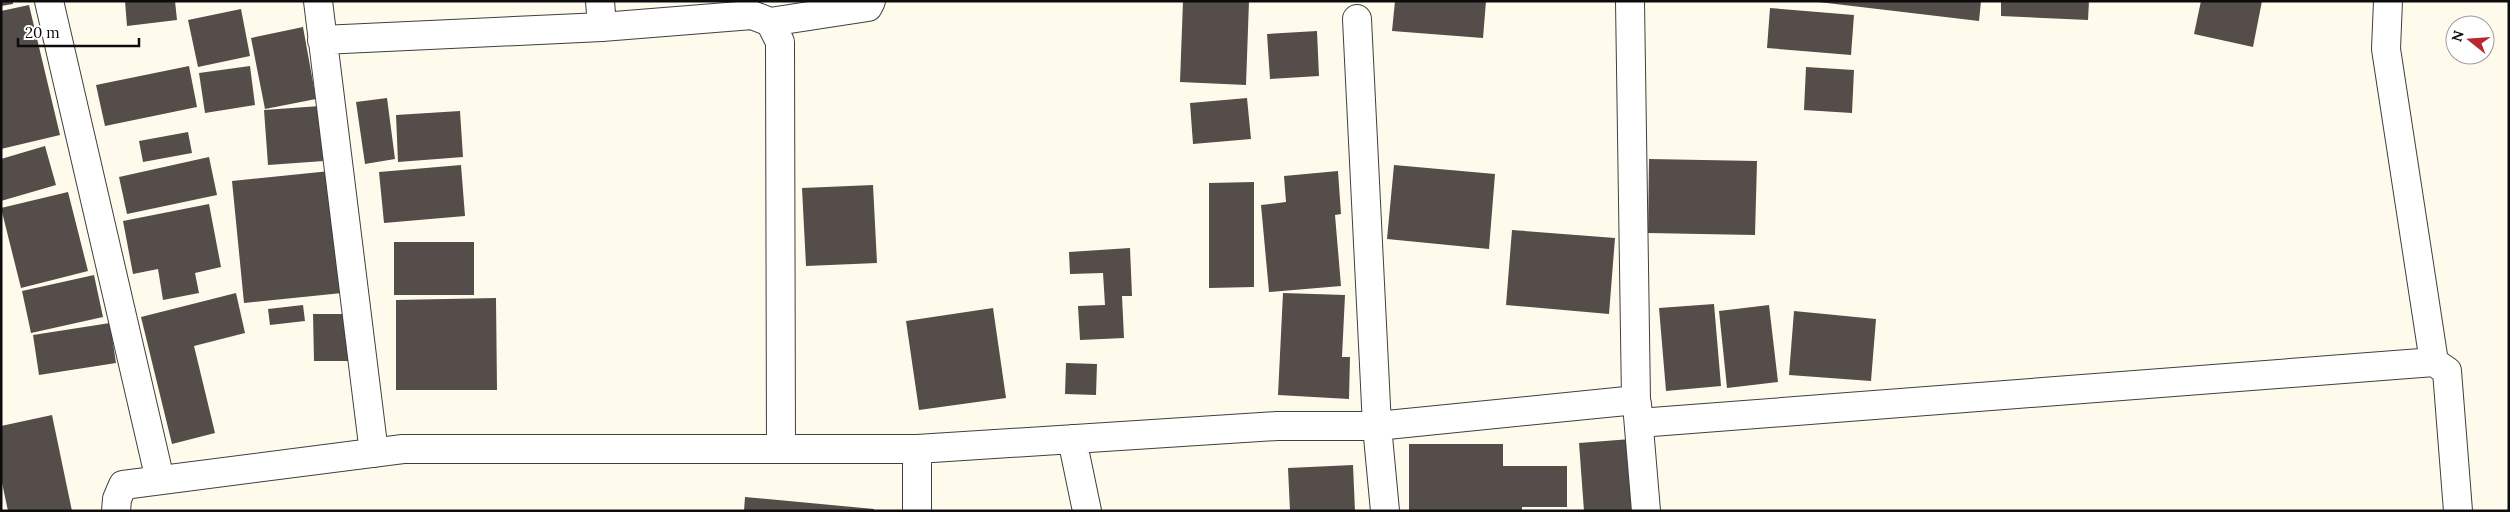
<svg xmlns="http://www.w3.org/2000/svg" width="2510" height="512" viewBox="0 0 2510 512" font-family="Lora,serif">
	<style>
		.building { fill: #554d49 }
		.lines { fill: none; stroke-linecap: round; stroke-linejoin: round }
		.minor-casing { stroke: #3f3f3f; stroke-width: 30 }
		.minor { stroke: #fff; stroke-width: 28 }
	</style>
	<rect width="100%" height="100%" fill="#fffbec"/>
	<path class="building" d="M1,1H13V4L1,6Z
		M125,1H175L177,20L127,26Z
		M1183,1H1249L1246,85L1180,82Z
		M1395,1H1486L1483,38L1392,31Z
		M1810,1H1981L1979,21Z
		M2001,1H2089L2088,20L2001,16Z
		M2201,1H2262L2253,47L2194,34Z
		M29,5L60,135L1,149V11Z
		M1770,8L1854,15L1851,55L1767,48Z
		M241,9L250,56L198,67L188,20Z
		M303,27L316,99L265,109L251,38Z
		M1317,31L1319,76L1270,79L1267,34Z
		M189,66L197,107L105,126L96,85Z
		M250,66L255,105L205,113L199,73Z
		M1806,67L1854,70L1852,113L1804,110Z
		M387,98L395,159L365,164L356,102Z
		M1247,98L1251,139L1193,144L1190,103Z
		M320,106L324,161L268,165L264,110Z
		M460,111L463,157L398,162L396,115Z
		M188,132L192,153L143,162L139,141Z
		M45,146L56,185L1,201V159Z
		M209,157L217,195L127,214L119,177Z
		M1649,159L1757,161L1755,235L1648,233Z
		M461,165L465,216L384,223L379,172Z
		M1394,165L1495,174L1489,249L1387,239Z
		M330,171L342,293L244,303L232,181Z
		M1338,171L1341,214L1335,215L1341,286L1269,292L1261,205L1286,202L1284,176Z
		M1254,182V287L1209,288V183Z
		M873,185L877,263L806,266L802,188Z
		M68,192L88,271L21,288L1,208Z
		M209,204L221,267L195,273L199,293L163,300L158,269L133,274L123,221Z
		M1512,230L1615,238L1609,314L1506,305Z
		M394,242H474V295H394Z
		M1130,248L1132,296H1122L1124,338L1080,340L1078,306L1105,305L1103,273L1070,274L1069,252Z
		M94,275L103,317L31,333L22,291Z
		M236,293L245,333L194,346L215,433L172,444L141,317Z
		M1283,293L1345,295L1342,357H1350L1349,399L1278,395Z
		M496,298L497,390H396V300Z
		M1714,304L1721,386L1666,391L1659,308Z
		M303,305L305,321L270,325L268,309Z
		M1769,305L1778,382L1727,388L1719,311Z
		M993,308L1006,398L919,410L906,321Z
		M1794,311L1876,319L1871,381L1789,375Z
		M313,314H350V361H314Z
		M110,323L116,363L39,375L33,335Z
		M1066,363L1097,364L1096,395L1065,394Z
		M52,415L72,511H8L1,478V426Z
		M1631,439L1636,511H1584L1579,443Z
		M1409,444H1503V466H1567V507H1522V511H1409Z
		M1353,465L1355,511H1290L1288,468Z
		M745,497L874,509V511H744Z"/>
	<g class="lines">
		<g class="minor-casing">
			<path id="minor" d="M49,1L160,480
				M318,1L374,453
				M600,1L602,27
				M1357,19L1377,426L1385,511
				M770,22L868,7L871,1
				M322,40L602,27L752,15L770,22L780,42L781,449
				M2434,362L2447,371L2458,511
				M1637,404L1646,511
				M1639,423L2434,362L2386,49L2388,1
				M1072,439L1087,511
				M116,511L117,499L123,485L403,449H917L1277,426H1377L1636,400L1630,1
				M917,511V449"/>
		</g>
		<use href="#minor" class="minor"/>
	</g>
	<rect width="2510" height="512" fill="none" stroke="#0c0c0c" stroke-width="5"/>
	<g transform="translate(2470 40) rotate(287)"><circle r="24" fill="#ffffff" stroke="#9e9e9e"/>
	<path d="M0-4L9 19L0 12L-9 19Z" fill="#b92832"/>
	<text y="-8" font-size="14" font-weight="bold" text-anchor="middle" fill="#0c0c0c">N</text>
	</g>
	<path d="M18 38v8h121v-8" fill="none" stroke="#0c0c0c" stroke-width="2.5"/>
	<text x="25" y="38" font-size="15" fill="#0c0c0c" stroke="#ffffff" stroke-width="4" paint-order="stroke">20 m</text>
</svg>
